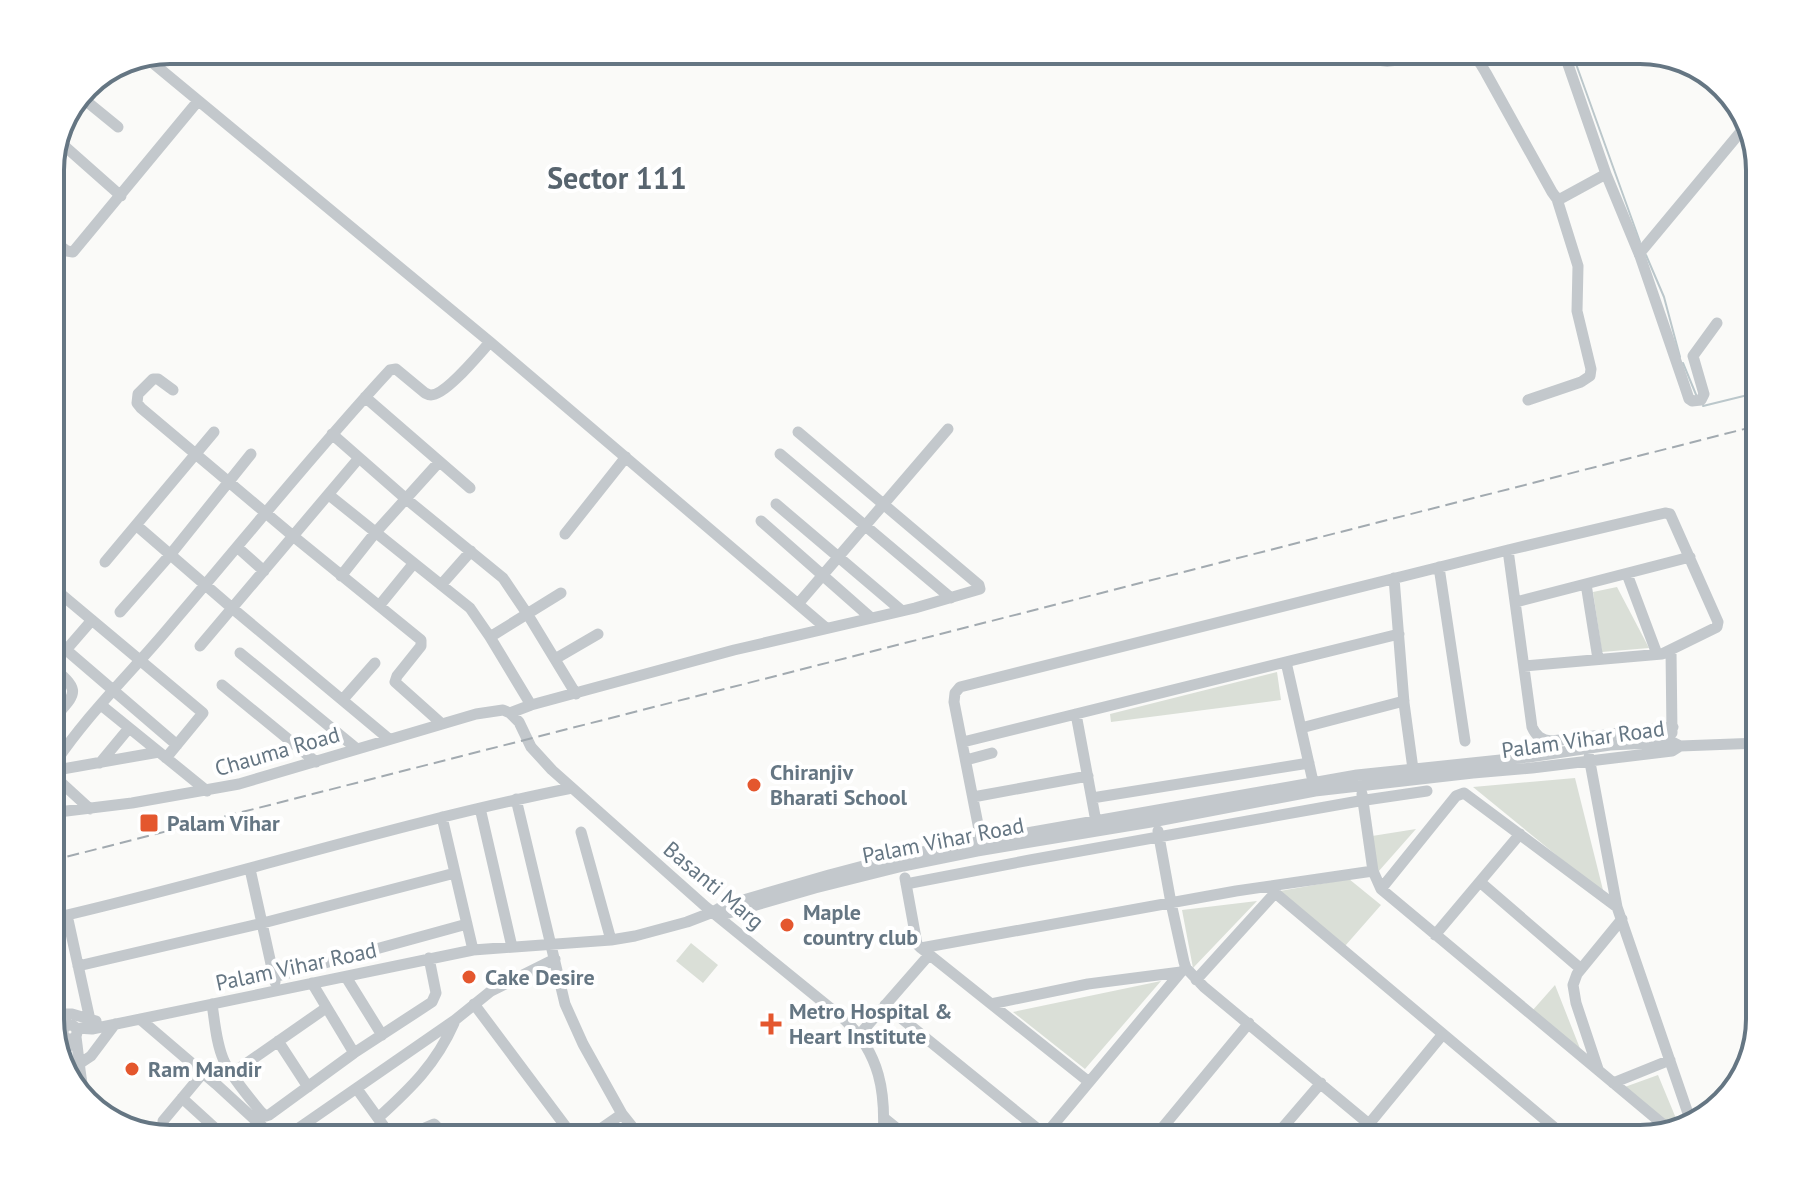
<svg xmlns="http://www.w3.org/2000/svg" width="1810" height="1189" viewBox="0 0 1810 1189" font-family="'PT Sans',sans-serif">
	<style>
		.green { fill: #dadfd7 }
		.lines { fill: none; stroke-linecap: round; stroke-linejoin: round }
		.stream { stroke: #bbc7cb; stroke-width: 2 }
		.minor { stroke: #c3c8cc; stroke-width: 11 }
		.rail { stroke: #a2aab0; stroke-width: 2; stroke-dasharray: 12 6; stroke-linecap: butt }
		.poi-dot { fill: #e4572e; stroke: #fff; stroke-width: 3 }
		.labels { text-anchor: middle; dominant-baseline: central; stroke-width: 8; stroke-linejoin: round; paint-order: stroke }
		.street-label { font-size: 22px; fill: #657683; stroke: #fff }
		.poi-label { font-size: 22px; font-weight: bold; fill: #657683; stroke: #fff; text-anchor: start }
		.district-label { font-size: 30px; font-weight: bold; fill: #57646e; stroke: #fff }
		.rim { fill: none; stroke: #657683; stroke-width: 4 }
	</style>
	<rect width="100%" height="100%" fill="#fafaf8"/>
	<path class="green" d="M1617,587L1649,648L1602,652L1593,592Z
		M1277,672L1281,700L1111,722L1110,714Z
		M1575,778L1604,894L1473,787Z
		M1416,829L1378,872L1372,836Z
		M1349,879L1381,905L1345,946L1280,891Z
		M1257,901L1193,968L1182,910Z
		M691,943L718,965L703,983L676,961Z
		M1161,981L1085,1069L1013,1012Z
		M1555,985L1581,1051L1532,1011Z
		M1658,1075L1680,1128L1674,1130L1622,1088Z"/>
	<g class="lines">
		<path class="stream" d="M1571,50L1640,242
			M1646,255L1664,297L1680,357
			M1683,363L1697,397
			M1703,406L1760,392"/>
		<path class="minor" d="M1467,50L1480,63L1486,73L1552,192L1557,199L1578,266L1577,311L1591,369L1590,376L1581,382L1528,400
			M1563,50L1606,174L1640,256L1685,387L1689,399L1692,401L1701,400L1704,394L1693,356L1717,323
			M1357,53C1388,67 1396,61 1427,50
			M148,59L490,342L826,628
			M80,96L118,127
			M60,142L121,196
			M1557,199L1562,198L1606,174
			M50,238L67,251L73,252L198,101
			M1639,254L1748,123
			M173,390L158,379H153L138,394L137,403L141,408L293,536L421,640V646L397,676L395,682L442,724
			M365,397L470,488
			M332,434L405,498L503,578L528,615L576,694
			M780,454L951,598
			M329,495L470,608L490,637L531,705
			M776,504L902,611
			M761,521L870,617
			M136,525L232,608L389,739
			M565,534L626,457
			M237,547L264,571
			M1508,550L1532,727C1536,736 1541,740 1551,741L1673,727
			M105,562L214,432
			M1439,567L1465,741
			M1627,574L1657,654
			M341,576L375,533L439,462
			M1394,578L1404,703L1413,769
			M1586,584L1598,659
			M441,585L471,551
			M50,601L57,594L62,595L203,713L166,758
			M1516,602L1690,557
			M798,604L948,429
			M379,606L414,563
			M120,612L170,555L251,454
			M50,636L177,745
			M490,637L561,593
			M200,646L359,458
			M66,650L92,620
			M1671,650L1672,733
			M240,653L357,749
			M555,659L598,634
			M1286,662L1314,786
			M50,665C84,693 76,692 50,723
			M222,685L316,762
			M345,697L375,663
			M101,705L207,791
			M510,713L531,705L734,650L915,608L980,589L979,585L798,432
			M1076,714L1097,827
			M1301,728L1404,701
			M963,742L1399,634
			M1589,757L1617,907L1692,1125
			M966,760L992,753
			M100,763L129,728
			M51,771L159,752
			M1362,794L1373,871L1381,889L1671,1131
			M973,797L1088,776
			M1092,798L1309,763
			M516,799L565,1004L583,1044L622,1114L642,1139
			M480,808L512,947
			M90,809L54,776L51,771L53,766C87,714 132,672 171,625C244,540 314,452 390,370L396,369L425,393C427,394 429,395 431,395C446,395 479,354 490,342
			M50,813L132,803L239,784L476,714L503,710L510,713L519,722L531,747L552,770L706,907L845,1020C880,1054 886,1092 883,1139
			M442,817L473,950
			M1158,831L1171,903L1184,962L1186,968L1204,987L1387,1139
			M581,832L611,940
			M983,850L954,702L955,693L960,687L1508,550L1665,513L1670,514L1718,622L1717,627L1662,654L1524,666
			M250,869L275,982
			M905,878L917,944L921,948L1089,1082
			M1480,882L1581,969
			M906,884L1030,860L1359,801L1427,791
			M1268,887L1568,1139
			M1381,889L1456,796L1464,793L1617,907
			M713,912L725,914L815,888L903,866L977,851L1157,821L1315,791L1473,773L1532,768L1672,751L1680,746
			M67,915L92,1029
			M50,919C225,879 396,823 572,788
			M1435,935L1520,834
			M921,948L1236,891L1373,871
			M78,966L263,923L455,873
			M50,971L60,1013L68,1025
			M274,977L467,924
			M346,977L382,1035
			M1196,980L1275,893
			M312,983L354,1053
			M212,1004C215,1023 216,1043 224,1061C233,1079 248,1096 261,1112L266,1116L269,1115L354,1053L432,1002L436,993L429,958
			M474,1004L575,1139
			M991,1004L1088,984L1181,972
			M885,1005L1049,1138
			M50,1013L72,1014L96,1021
			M140,1019L216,1084L276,1139
			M63 1032a7 7 0 1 1 14 0a7 7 0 1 1-14 0Z
			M77,1028L92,1029L473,950L611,940L635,936L687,922L713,912L723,906L829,875L901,856L981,841L1357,775L1529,757L1610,745L1672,742L1680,746L1760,743
			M860,1034L929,955
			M76,1037C79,1058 80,1078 85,1099
			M278,1041L308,1087
			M55,1042L69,1046
			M79,1064L91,1056L115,1024
			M1598,1069L1576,1003L1573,985L1577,974L1622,919
			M233,1075L237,1070L326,1008
			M1613,1083L1670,1060
			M357,1089L393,1139
			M182,1098L227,1139
			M378,1118C411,1088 436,1064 454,1023
			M884,1118L910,1139
			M1369,1124L1443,1034
			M1045,1135L1181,972L1186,968
			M174,1139L163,1130V1121L203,1073
			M283,1139L455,1020L491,991L555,959
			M399,1139L434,1124L449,1139
			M586,1139L622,1114
			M1153,1139L1249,1023
			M1273,1139L1321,1083"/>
		<path class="rail" d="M50,861L1760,425"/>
	</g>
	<g class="poi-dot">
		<circle cx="754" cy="785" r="8"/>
		<rect x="139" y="813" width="20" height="20" rx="4"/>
		<circle cx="787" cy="925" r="8"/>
		<circle cx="469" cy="977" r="8"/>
		<path d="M767 1012h8v8h8v8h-8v8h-8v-8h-8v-8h8z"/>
		<circle cx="132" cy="1069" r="8"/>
	</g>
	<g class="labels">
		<g class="street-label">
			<text transform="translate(1583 739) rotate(-8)">Palam Vihar Road</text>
			<text transform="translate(277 751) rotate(-16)">Chauma Road</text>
			<text transform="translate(943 840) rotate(-11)">Palam Vihar Road</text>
			<text transform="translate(714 885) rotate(40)">Basanti Marg</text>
			<text transform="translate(296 966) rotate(-12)">Palam Vihar Road</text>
		</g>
		<g class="poi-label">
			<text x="770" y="772">Chiranjiv<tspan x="770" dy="25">Bharati School</tspan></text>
			<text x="167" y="823">Palam Vihar</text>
			<text x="803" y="912">Maple<tspan x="803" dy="25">country club</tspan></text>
			<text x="485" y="977">Cake Desire</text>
			<text x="789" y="1011">Metro Hospital &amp;<tspan x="789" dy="25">Heart Institute</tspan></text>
			<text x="148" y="1069">Ram Mandir</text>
		</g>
		<g class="district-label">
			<text x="617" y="177">Sector 111</text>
		</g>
	</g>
	<path d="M0 0H1810V1189H0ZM170 64H1640A106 106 0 0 1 1746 170V1019A106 106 0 0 1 1640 1125H170A106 106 0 0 1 64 1019V170A106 106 0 0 1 170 64Z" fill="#fff" fill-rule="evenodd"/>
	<path class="rim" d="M170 64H1640A106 106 0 0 1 1746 170V1019A106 106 0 0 1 1640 1125H170A106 106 0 0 1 64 1019V170A106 106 0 0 1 170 64Z"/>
</svg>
